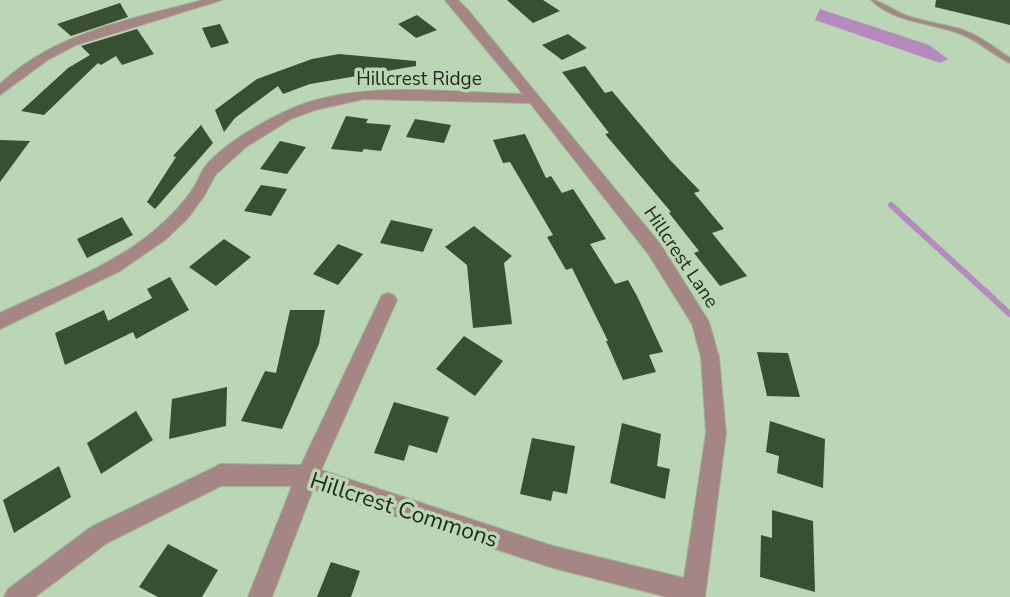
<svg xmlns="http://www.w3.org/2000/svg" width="1010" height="597" viewBox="0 0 1010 597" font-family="'Nunito Sans',sans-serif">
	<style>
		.water { fill: #b58abe }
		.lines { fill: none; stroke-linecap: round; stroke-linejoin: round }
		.stream { stroke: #b58abe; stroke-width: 6 }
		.building { fill: #384f33 }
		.service-casing { stroke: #9cb496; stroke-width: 2 }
		.minor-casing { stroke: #9cb496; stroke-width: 2 }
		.service { fill: #a68685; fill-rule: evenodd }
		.minor { fill: #a68685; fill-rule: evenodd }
		.labels { text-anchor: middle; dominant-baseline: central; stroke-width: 7; stroke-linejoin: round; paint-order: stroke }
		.street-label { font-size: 19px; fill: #222c20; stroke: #bad6b4 }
		.near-street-label { font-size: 23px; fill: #222c20; stroke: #bad6b4 }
	</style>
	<rect width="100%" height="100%" fill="#bad6b4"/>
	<path class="water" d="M820,9L929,45L948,59L940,63L815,20Z"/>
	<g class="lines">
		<path class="stream" d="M891,205L1010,314"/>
	</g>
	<path class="building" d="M507,0H543L560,11L533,23Z
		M936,0H1010V25L935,7Z
		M120,3L128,17L71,36L57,24Z
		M417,15L437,30L416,38L398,24Z
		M220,24L229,43L211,48L202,28Z
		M137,29L154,54L122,65L116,56L101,65L98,63L44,115L21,111L68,68L90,55L81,46Z
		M568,34L587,48L562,60L542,45Z
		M339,54L416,61V66L310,84L283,94L278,86L235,118L224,132L215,110L257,79L312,59Z
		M585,66L605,93L612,91L670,160L700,191L694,193L724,229L712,233L747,276L720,286L694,253L699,251L669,213L671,212L605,134L609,133L562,72Z
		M346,116L368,119L366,123L391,125L381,151L364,149L362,152L331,149Z
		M415,119L451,125L444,143L406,137Z
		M201,125L213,143L155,209L147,202L176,157L173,156Z
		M525,134L546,178L551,176L562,193L573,189L606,239L590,244L615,284L628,280L637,296L663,352L649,355L656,372L623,380L606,341H608L572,268L566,270L547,237L553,235L510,162L503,163L493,140Z
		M0,140L30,141L0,182Z
		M280,141L306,147L287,174L260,169Z
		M261,185L287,189L271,216L244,211Z
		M122,217L133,235L87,258L77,239Z
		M391,220L433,229L423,252L380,243Z
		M474,226L512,256L504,263L512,324L473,328L467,265L445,247Z
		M224,239L251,257L216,286L189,267Z
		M338,244L363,254L338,285L313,274Z
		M170,277L189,310L136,339L133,332L65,365L55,333L104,310L108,321L152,298L147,289Z
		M290,310H325L319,344L282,429L241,421L265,371L276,373Z
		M464,336L503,361L475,396L436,369Z
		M757,352L788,353L800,397L767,396Z
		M227,387L226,426L169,439L172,399Z
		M394,402L449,417L437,453L409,445L404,461L374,453Z
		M136,411L153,440L101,474L87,443Z
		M770,421L825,439L823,488L777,473L779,456L766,452Z
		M622,423L661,434L657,466L670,469L665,499L610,483Z
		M532,438L575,446L567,494L553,491L551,501L520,494Z
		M59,466L71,497L14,533L3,500Z
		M772,510L813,521L815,592L760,577L761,535L772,538Z
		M168,544L218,570L202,597H158L139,587Z
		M331,562L360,571L351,597H317Z"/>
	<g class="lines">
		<g class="service-casing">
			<path id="service" d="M871,0C881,0 894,11 905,15C924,22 944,24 963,30C980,36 995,48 1010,58V63C993,55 980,42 963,35C932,22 896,24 871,0Z"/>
		</g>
		<g class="minor-casing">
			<path id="minor" d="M203,0H222L76,45L49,59L0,95V84C55,32 132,19 203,0Z
				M445,0H458L468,10L661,245L709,322L719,357L726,433L705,597H667L553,568L313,489L272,597H248L292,486H221L107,543L35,597H4L8,589L91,527L213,468L220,464L301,465L382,295L388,293L394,295L397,300L321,470L553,546L684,578L706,433L701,357L692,324L649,255L530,103L364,99L315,110L291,119L246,147L216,174L204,196L188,218L165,240L120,271L0,329V313C52,288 111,267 155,230C169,218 184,203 194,187C198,181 200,174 204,168C224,142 275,114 306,103C372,81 454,93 523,94Z"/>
		</g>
		<use href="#service" class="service"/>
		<use href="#minor" class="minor"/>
	</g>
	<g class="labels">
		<g class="street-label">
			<text x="419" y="79">Hillcrest Ridge</text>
			<text transform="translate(681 257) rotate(56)">Hillcrest Lane</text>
		</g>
		<g class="near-street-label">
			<text transform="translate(404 510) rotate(18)">Hillcrest Commons</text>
		</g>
	</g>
</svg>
